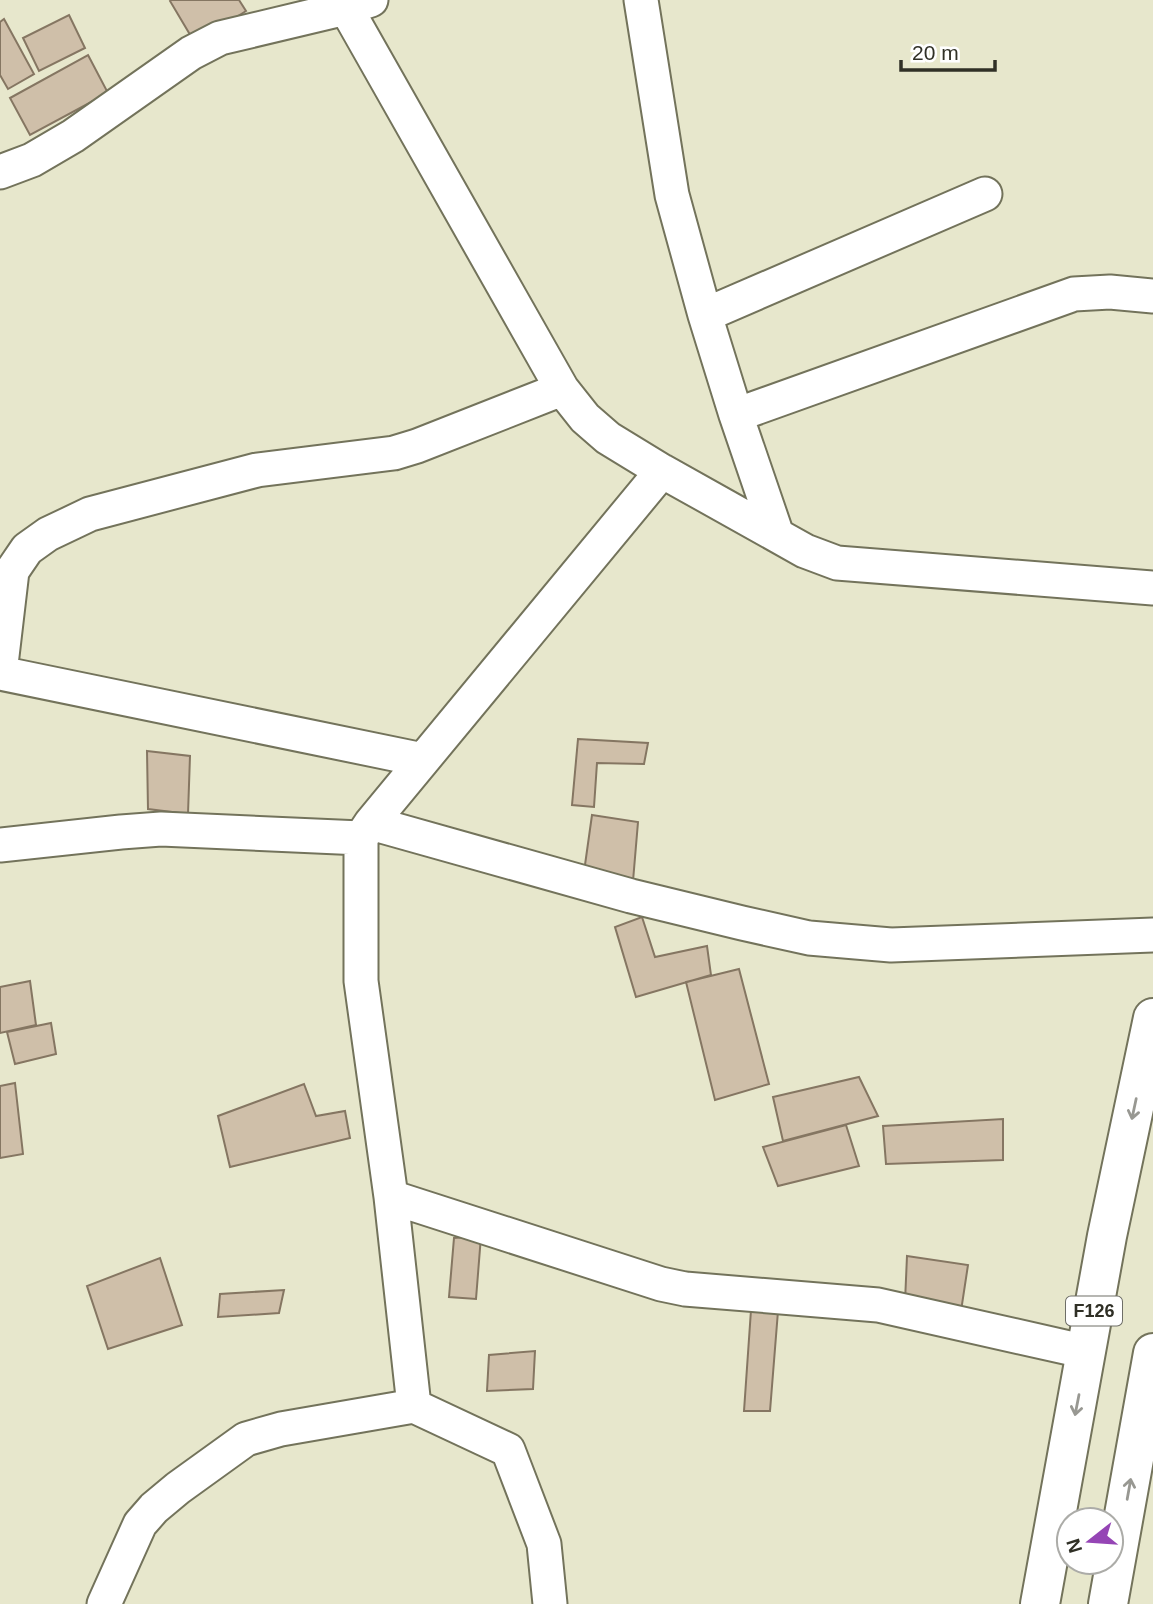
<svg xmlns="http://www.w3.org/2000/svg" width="1153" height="1604" viewBox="0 0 1153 1604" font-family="Arial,sans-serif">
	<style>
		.building { fill: #cfbfa9; stroke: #857662; stroke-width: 2 }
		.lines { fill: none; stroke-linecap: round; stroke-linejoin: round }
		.street-casing { stroke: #73735b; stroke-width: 37 }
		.primary-casing { stroke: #73735b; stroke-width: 42 }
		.street { stroke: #fff; stroke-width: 33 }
		.primary { stroke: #fff; stroke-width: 38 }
		.oneway { stroke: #989892 }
		.labels { text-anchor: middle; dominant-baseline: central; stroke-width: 5; stroke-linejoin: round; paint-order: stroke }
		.shield { fill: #fff; stroke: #6e6e67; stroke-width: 2 }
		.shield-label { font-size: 18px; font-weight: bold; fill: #303026 }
	</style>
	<rect width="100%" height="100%" fill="#e7e7cc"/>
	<path class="building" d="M171,0H239L246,11L195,43L170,1Z
		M69,15L85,48L39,71L23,38Z
		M4,19L34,74L8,89L0,75V22Z
		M88,55L108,93L30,135L10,98Z
		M578,739L648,743L644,764L597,763L594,807L572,805Z
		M147,751L190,756L188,814L148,809Z
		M592,815L638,822L633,881L584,872Z
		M642,917L655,957L707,946L711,975L636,997L615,927Z
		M739,969L769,1084L715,1100L686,982Z
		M30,981L36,1025L0,1033V987Z
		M51,1023L56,1054L15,1064L7,1032Z
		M859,1077L878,1116L783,1141L773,1097Z
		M15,1083L23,1154L0,1158V1086Z
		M304,1084L316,1116L345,1111L350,1138L230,1167L218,1116Z
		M1003,1119V1160L886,1164L883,1126Z
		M846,1125L859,1166L778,1186L763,1147Z
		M481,1236L476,1299L449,1297L454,1238Z
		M907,1256L968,1265L961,1311L905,1302Z
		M160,1258L182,1325L108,1349L87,1286Z
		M284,1290L279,1313L218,1317L220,1294Z
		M751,1310L778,1311L770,1411H744Z
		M535,1351L533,1389L487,1391L489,1355Z"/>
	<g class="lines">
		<g class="street-casing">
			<path id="street" d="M641,0L672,195L705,315L736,415L777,535
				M346,8L562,389L585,418L608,438L662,471L805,551L837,563L1153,588
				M0,172L32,160L73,136L191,53L220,38L346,8L371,0
				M705,315L985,194
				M736,415L1074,294L1110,292L1153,296
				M0,673L12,571L27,549L48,534L90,514L257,470L394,453L417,446L562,389
				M0,673L423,760
				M371,823L631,896L742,923L809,938L891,945L1153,935
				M0,845L121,832L161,829L361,838
				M391,1197L661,1284L685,1289L878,1305L1087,1352
				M414,1406L391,1197L361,981V838L371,823L662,471
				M104,1604L140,1524L154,1508L178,1488L246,1439L281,1429L414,1406L508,1450L544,1544L550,1604"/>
		</g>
		<g class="primary-casing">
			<path id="primary" d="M1040,1604L1107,1236L1153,1018
				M1108,1604L1153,1353"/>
		</g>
		<use href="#street" class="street"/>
		<use href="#primary" class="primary"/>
	</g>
	<defs><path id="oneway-shaft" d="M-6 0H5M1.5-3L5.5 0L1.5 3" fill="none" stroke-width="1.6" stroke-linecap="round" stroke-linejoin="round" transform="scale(1.75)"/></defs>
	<g class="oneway">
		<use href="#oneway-shaft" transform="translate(1134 1109) rotate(102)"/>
		<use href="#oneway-shaft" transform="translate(1077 1405) rotate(101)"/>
		<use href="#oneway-shaft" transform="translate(1129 1489) rotate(-80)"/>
	</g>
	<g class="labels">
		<rect class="shield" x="1066" y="1296.5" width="56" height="29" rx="5"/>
		<g class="shield-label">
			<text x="1094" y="1311">F126</text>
		</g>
	</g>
	<g transform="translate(1090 1541) rotate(253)"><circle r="33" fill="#ffffff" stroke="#acaca8" stroke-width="2"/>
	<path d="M0-5L12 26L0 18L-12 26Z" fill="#9545b5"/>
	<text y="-10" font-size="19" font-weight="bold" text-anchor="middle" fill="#303026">N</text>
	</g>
	<path d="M901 60v10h94v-10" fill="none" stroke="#303026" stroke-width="3.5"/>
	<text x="912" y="60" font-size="21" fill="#303026" stroke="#ffffff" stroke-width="5" paint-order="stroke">20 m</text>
</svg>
